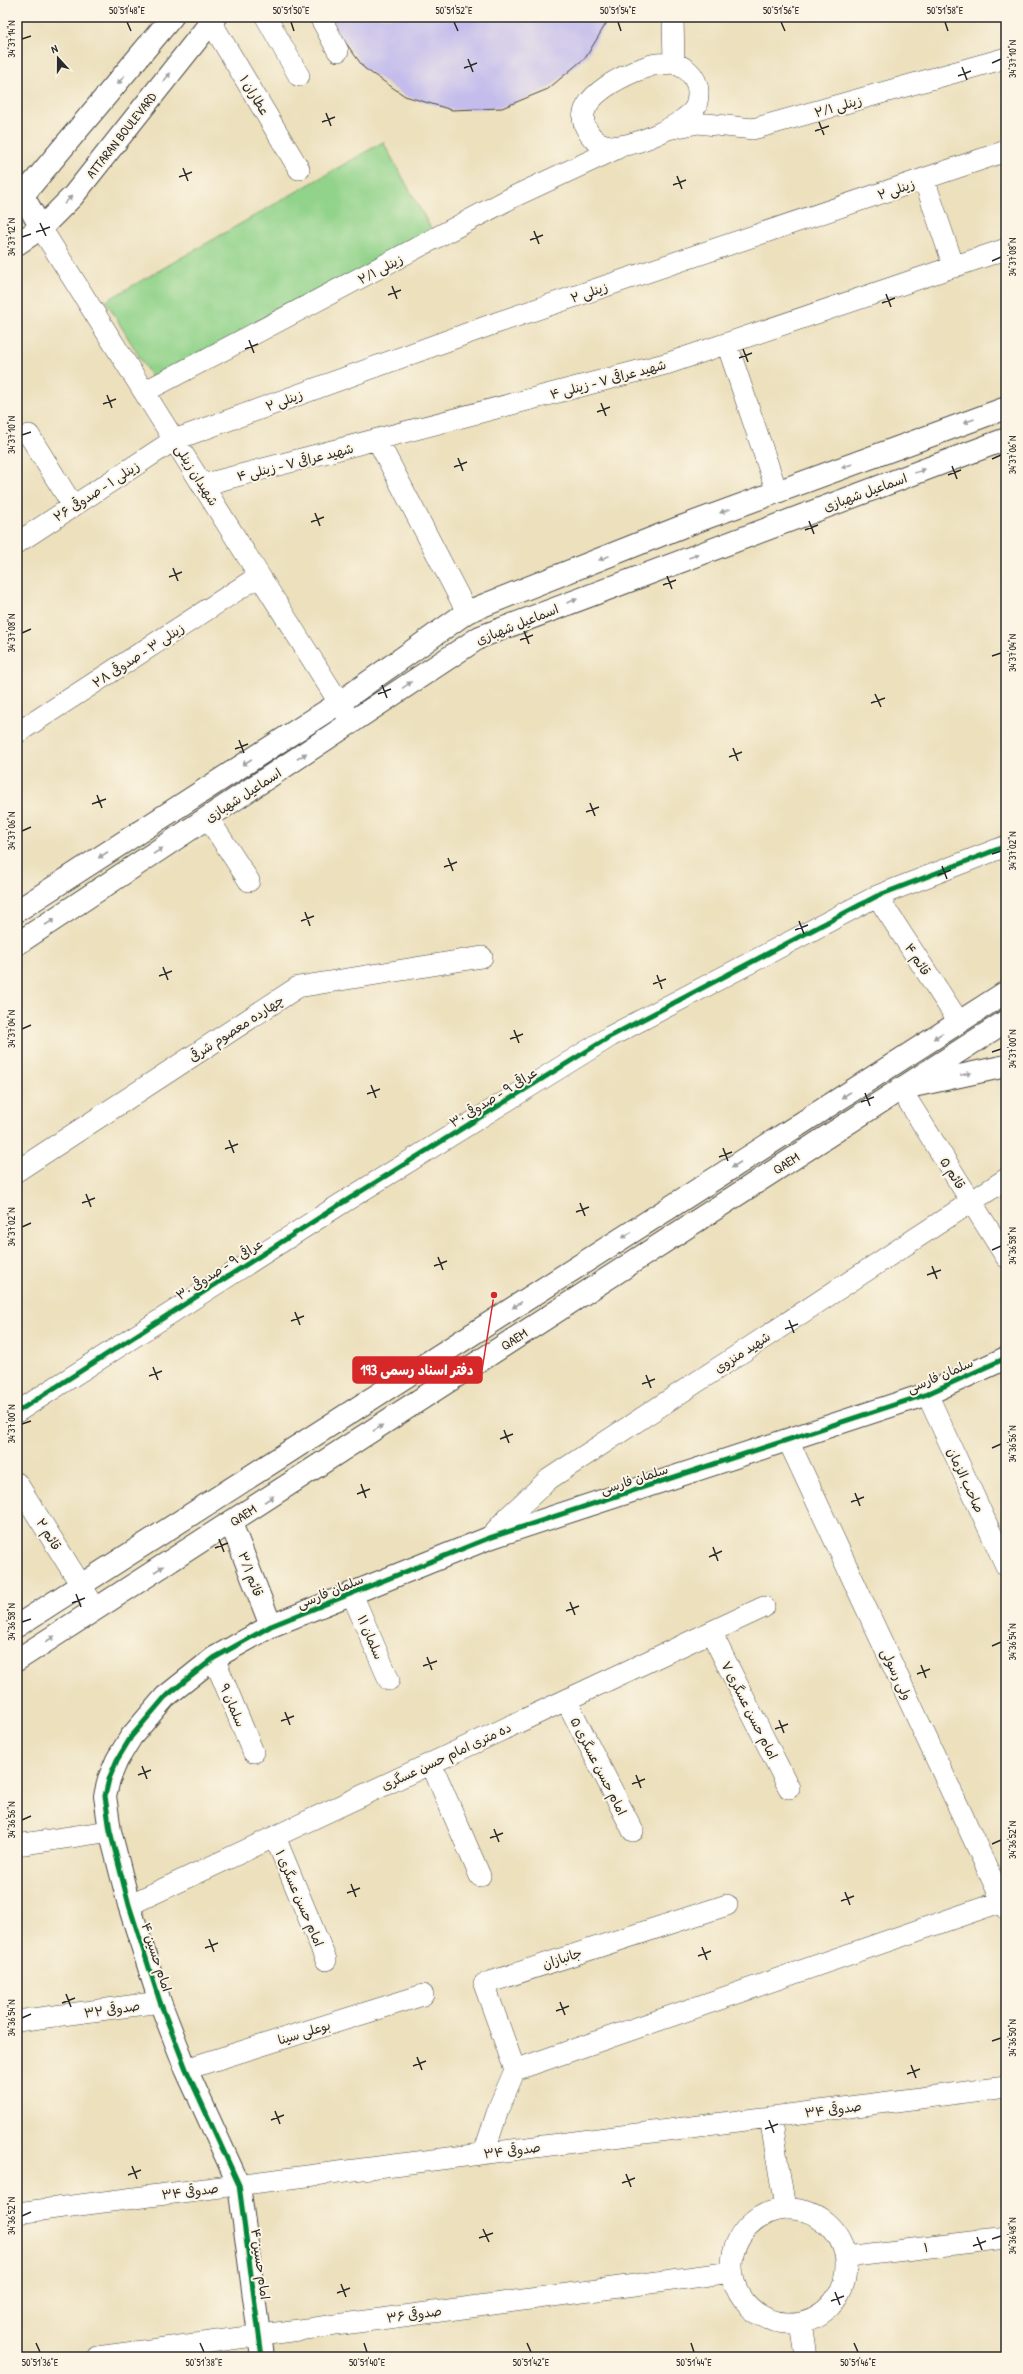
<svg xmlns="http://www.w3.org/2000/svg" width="1023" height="2374" viewBox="0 0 1023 2374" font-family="'Patrick Hand','Playpen Sans Arabic',sans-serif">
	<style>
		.green { fill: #92d38b; stroke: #5e7f5b }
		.building { fill: #c3bcec }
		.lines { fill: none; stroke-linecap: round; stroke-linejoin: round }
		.street-casing { stroke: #484641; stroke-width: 22 }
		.secondary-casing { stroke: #484641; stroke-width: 24 }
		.street { stroke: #fff; stroke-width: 21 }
		.secondary { stroke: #fff; stroke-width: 22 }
		.cycleway-casing { stroke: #fcf5e5; stroke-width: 8 }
		.cycleway { stroke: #00873e; stroke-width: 5 }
		.oneway { fill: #a0a0a0 }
		.ticks { fill: none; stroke: #2b2b2b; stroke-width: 1.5 }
		.labels { text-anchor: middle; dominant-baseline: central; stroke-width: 4; stroke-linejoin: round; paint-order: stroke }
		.street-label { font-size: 13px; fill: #2b2b2b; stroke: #fcf5e5 }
		.leader { fill: none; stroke: #d62828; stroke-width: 1.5 }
		.callout-dot { fill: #d62828; stroke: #fcf5e5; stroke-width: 1.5 }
		.callout { fill: #d62828; stroke: #d62828; stroke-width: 1.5 }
		.callout-label { font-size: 14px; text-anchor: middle; font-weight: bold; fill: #fff }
		.neatline { fill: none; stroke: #2b2b2b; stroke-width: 1.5 }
		.ticks-label { font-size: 10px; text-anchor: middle; fill: #2b2b2b }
	</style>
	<rect width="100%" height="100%" fill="#fcf5e5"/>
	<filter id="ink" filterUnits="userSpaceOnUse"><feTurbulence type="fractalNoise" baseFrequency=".025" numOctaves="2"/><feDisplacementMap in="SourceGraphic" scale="8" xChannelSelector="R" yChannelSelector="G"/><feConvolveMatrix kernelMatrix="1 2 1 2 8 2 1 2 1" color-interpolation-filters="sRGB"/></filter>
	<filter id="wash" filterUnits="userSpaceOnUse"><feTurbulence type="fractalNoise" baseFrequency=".012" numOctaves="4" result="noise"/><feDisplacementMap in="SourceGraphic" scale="16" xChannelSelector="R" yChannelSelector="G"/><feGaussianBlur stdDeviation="0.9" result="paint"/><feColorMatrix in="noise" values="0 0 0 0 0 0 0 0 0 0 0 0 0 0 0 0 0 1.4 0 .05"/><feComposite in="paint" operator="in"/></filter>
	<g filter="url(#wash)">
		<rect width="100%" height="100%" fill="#ece0bd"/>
		<path class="green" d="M383,142L434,234L152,378L106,301Z"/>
		<g id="blocks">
			<path class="building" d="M332,17H610L586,57L548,89L502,108L452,110L405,96L364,68L335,28Z"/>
		</g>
	</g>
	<g filter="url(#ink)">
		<use href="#blocks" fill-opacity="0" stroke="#484641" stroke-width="1"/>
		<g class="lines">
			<g class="street-casing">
				<path id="street" d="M266,17L299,76
					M320,17L338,51
					M673,17L674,63
					M211,22L299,169
					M674,63C686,68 693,73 697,85C699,92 698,99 696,106C688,124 628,150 611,146C598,144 592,140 586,128C570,97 633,70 656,64C662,63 669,64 674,63Z
					M668,129L698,123L753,129L1006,58
					M924,179L954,267
					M41,228L352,723
					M727,344L777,492
					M144,392L513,197L618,148
					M29,435L73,506
					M378,441L467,612
					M202,485L669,363L1006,249
					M17,543L174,440L496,323L1006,151
					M17,733L259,576
					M208,818L249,881
					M877,896L959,1022
					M900,1088L1006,1257
					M17,1171L298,987L482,957
					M927,1394L1006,1566
					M17,1412L339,1205L611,1036L877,896L1006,846
					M788,1440L1006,1909
					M17,1483L96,1609
					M489,1538L509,1516L549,1479L1006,1179
					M352,1594L389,1680
					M711,1632L789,1788
					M214,1658L253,1752
					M566,1700L633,1831
					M431,1763L480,1876
					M275,1837L326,1960
					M17,1845L110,1831
					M129,1905L764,1607
					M17,2021L160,2002
					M186,2069L423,1995
					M515,2070L484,1984L727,1905
					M770,2117L785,2208
					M484,2153L499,2107L515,2070L1003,1901
					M732 2266a57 57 0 1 1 114 0a57 57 0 1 1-114 0Z
					M17,2213L1006,2087
					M846,2257L1006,2238
					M801,2322L806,2357
					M97,2357L732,2272"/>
			</g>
			<g class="secondary-casing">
				<path id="secondary" d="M17,185L41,228
					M17,199L24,194L172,17
					M17,244L41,228L73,196L215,17
					M17,911L339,703L467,612L681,527L1006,408
					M17,944L480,637L1006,439
					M913,1086L1006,1066
					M231,1523L271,1626
					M17,1626L1006,992
					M17,1660L1006,1021
					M262,2357L239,2185L186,2069L160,2002L129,1905L110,1831L105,1796L109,1779L117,1760L131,1737L165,1697L214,1658L271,1626L489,1538L927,1394L1006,1358"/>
			</g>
			<use href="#street" class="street"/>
			<use href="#secondary" class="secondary"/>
			<g class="cycleway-casing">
				<path id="cycleway" d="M17,1412L339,1205L611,1036L877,896L1006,846
					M262,2357L239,2185L186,2069L160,2002L129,1905L110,1831L105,1796L109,1779L117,1760L131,1737L165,1697L214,1658L271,1626L489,1538L927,1394L1006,1358"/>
			</g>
			<use href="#cycleway" class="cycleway"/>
		</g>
		<defs><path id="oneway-solid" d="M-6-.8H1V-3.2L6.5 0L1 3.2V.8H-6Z"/></defs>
		<g class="oneway">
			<use href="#oneway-solid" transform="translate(167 77) rotate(-52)"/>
			<use href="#oneway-solid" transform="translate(121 80) rotate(129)"/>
			<use href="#oneway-solid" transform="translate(68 200) rotate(-46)"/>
			<use href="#oneway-solid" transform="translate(969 421) rotate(160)"/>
			<use href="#oneway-solid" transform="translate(847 466) rotate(160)"/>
			<use href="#oneway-solid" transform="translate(920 471) rotate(-20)"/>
			<use href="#oneway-solid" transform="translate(725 511) rotate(160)"/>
			<use href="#oneway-solid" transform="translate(694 556) rotate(-20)"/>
			<use href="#oneway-solid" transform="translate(604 558) rotate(158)"/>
			<use href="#oneway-solid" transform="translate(572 601) rotate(-20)"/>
			<use href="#oneway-solid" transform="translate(407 685) rotate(-34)"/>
			<use href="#oneway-solid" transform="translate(302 756) rotate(-33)"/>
			<use href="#oneway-solid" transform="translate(247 762) rotate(147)"/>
			<use href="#oneway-solid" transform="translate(158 851) rotate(-33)"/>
			<use href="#oneway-solid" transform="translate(103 855) rotate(147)"/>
			<use href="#oneway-solid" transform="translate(50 922) rotate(-33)"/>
			<use href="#oneway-solid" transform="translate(938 1036) rotate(147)"/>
			<use href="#oneway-solid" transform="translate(966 1074) rotate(-12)"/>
			<use href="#oneway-solid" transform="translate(846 1095) rotate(147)"/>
			<use href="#oneway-solid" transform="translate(736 1165) rotate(147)"/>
			<use href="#oneway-solid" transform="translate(627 1235) rotate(147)"/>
			<use href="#oneway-solid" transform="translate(517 1305) rotate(147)"/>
			<use href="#oneway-solid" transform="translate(378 1428) rotate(-33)"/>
			<use href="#oneway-solid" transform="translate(269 1499) rotate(-33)"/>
			<use href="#oneway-solid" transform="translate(159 1569) rotate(-33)"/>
			<use href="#oneway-solid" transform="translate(50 1639) rotate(-33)"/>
		</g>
	</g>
	<path class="ticks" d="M127,22L131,31M291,22L294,31M454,22L458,31M618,22L621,31M781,22L785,31M945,22L948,31M22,39L31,36M468,59L473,72M992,63L1001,59M962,67L967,80M464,68L477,63M958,76L971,71M326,113L331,126M322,122L335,117M819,122L824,135M815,131L829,126M183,168L188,181M677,176L682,189M179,177L192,172M673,185L686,180M40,223L46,236M534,231L539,244M36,232L50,227M22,237L31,234M530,240L543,235M992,261L1001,257M392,286L397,299M886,294L891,307M388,295L401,290M882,303L895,298M249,340L254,353M245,349L258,344M743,349L748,362M739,358L752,353M107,395L112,408M601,403L606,416M103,404L116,399M597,412L610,407M22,435L31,432M458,458L463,471M992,459L1001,455M952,466L957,479M454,467L467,462M948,475L961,470M315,513L320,526M809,521L814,534M311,522L324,517M805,530L818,525M173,568L178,581M667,576L672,589M169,577L182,572M663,585L676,580M524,631L529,644M22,633L31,629M520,640L533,635M992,656L1001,653M382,685L387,698M378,694L391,689M875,694L881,707M871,703L885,698M239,740L244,753M733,748L738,761M235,749L248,744M729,757L742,752M97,795L102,808M590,803L595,816M92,804L106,799M586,812L599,807M22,831L31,827M992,854L1001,851M448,858L453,871M942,866L947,879M444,867L457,862M938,875L951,870M305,912L310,926M301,921L314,916M799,921L804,934M795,930L808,925M163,967L168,980M657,975L662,989M159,976L172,971M653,984L666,979M22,1029L31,1025M514,1030L519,1043M510,1039L523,1034M992,1052L1001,1049M371,1085L376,1098M865,1093L870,1106M367,1094L380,1089M861,1102L874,1097M229,1140L234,1153M723,1148L728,1161M225,1149L238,1144M719,1157L732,1152M86,1194L91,1207M82,1203L95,1198M580,1203L585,1216M576,1212L589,1207M22,1227L31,1223M992,1250L1001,1246M438,1257L443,1270M434,1266L447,1261M932,1266L937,1279M927,1275L941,1270M295,1312L300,1325M789,1320L794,1333M291,1321L304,1316M785,1329L798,1324M153,1367L158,1380M646,1375L651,1388M149,1376L162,1371M642,1384L655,1379M22,1424L31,1421M504,1430L509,1443M500,1439L513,1434M992,1448L1001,1444M361,1484L366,1498M855,1493L860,1506M357,1494L370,1489M851,1502L864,1497M219,1539L224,1552M713,1547L718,1561M215,1548L228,1543M709,1557L722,1551M76,1594L81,1607M570,1602L575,1615M72,1603L85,1598M566,1611L579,1606M22,1622L31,1619M992,1646L1001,1642M427,1657L432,1670M921,1665L926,1678M423,1666L437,1661M917,1674L930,1669M285,1712L290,1725M779,1720L784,1733M281,1721L294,1716M775,1729L788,1724M142,1766L147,1779M138,1775L151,1770M636,1775L641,1788M632,1784L645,1779M22,1820L31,1816M494,1829L499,1842M490,1838L503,1833M992,1844L1001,1840M351,1884L356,1897M845,1892L850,1905M347,1893L360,1888M841,1901L854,1896M209,1939L214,1952M702,1947L707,1960M205,1948L218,1943M698,1956L711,1951M66,1994L71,2007M560,2002L565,2015M62,2003L75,1998M556,2011L569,2006M22,2018L31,2014M992,2041L1001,2038M417,2057L422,2070M911,2065L916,2078M413,2066L426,2061M907,2074L920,2069M275,2111L280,2124M271,2120L284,2115M769,2120L774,2133M765,2129L778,2124M132,2166L137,2179M626,2174L631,2187M128,2175L141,2170M622,2183L635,2178M22,2216L31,2212M483,2229L489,2242M977,2237L982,2250M479,2238L493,2233M992,2239L1001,2236M973,2246L986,2241M341,2284L346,2297M835,2292L840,2305M337,2293L350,2288M831,2301L844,2296M36,2343L40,2352M200,2343L204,2352M364,2343L367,2352M527,2343L531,2352M691,2343L694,2352M854,2343L858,2352"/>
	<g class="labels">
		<g class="street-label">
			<text transform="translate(255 95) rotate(59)">عطاران ۱</text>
			<text transform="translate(838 106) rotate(-16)">زینلی ۲/۱</text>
			<text transform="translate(121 135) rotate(-52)">ATTARAN BOULEVARD</text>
			<text transform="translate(896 189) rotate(-19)">زینلی ۲</text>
			<text transform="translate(380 269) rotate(-28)">زینلی ۲/۱</text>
			<text transform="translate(589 292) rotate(-19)">زینلی ۲</text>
			<text transform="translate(608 379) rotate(-15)">شهید عراقی ۷ - زینلی ۴</text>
			<text transform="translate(284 400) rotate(-20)">زینلی ۲</text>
			<text transform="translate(295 462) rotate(-14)">شهید عراقی ۷ - زینلی ۴</text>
			<text transform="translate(197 475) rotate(58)">شهیدان زینلی</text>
			<text transform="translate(96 491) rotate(-33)">زینلی ۱ - صدوقی ۲۶</text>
			<text transform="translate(865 492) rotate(-20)">اسماعیل شهبازی</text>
			<text transform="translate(517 624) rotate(-22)">اسماعیل شهبازی</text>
			<text transform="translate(138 655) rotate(-33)">زینلی ۳ - صدوقی ۲۸</text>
			<text transform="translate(243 795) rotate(-33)">اسماعیل شهبازی</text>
			<text transform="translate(918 959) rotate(57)">قائم ۴</text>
			<text transform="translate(236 1028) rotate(-33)">چهارده معصوم شرقی</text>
			<text transform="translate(493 1097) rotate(-32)">عراقی ۹ - صدوقی ۳۰</text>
			<text transform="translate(786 1163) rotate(-33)">QAEM</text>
			<text transform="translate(953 1173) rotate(58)">قائم ۵</text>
			<text transform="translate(219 1269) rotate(-33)">عراقی ۹ - صدوقی ۳۰</text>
			<text transform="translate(514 1339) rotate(-33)">QAEM</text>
			<text transform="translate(742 1352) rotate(-33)">شهید منزوی</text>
			<text transform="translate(940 1375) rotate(-23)">سلمان فارسی</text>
			<text transform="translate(634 1479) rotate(-18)">سلمان فارسی</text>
			<text transform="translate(966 1480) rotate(65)">صاحب الزمان</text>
			<text transform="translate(243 1515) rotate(-33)">QAEM</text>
			<text transform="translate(49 1534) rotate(58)">قائم ۲</text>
			<text transform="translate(251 1574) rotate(69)">قائم ۳/۱</text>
			<text transform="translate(330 1591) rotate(-22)">سلمان فارسی</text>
			<text transform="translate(371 1637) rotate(67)">سلمان ۱۱</text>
			<text transform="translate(897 1674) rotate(65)">ولی رسولی</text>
			<text transform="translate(233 1705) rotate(67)">سلمان ۹</text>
			<text transform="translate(750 1710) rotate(63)">امام حسن عسگری ۷</text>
			<text transform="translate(446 1756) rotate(-25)">ده متری امام حسن عسگری</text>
			<text transform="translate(599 1766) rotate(63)">امام حسن عسگری ۵</text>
			<text transform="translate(300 1898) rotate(67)">امام حسن عسگری ۱</text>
			<text transform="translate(157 1957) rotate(72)">امام حسین ۴</text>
			<text transform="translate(562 1958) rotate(-18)">جانبازان</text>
			<text transform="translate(112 2009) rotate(-8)">صدوقی ۳۲</text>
			<text transform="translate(304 2032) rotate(-17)">بوعلی سینا</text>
			<text transform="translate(833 2109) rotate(-7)">صدوقی ۳۴</text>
			<text transform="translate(512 2150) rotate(-7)">صدوقی ۳۴</text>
			<text transform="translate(190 2191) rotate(-7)">صدوقی ۳۴</text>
			<text transform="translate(926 2247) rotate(-7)">۱</text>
			<text transform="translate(261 2264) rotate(82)">امام حسین ۴</text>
			<text transform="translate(414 2314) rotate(-8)">صدوقی ۳۶</text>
		</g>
	</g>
	<path class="leader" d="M494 1295L482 1370"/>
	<circle class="callout-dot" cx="494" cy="1295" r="4"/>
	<rect class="callout" x="353" y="1357" width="129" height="26" rx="4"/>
	<g class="callout-label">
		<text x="417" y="1375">دفتر اسناد رسمی 193</text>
	</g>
	<rect width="1023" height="2374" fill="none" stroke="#fcf5e5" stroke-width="44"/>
	<g transform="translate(58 58) rotate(339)" stroke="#fcf5e5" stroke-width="3" paint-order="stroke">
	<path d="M0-3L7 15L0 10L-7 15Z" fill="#2b2b2b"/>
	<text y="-6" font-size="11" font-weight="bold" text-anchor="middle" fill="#2b2b2b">N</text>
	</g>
	<rect x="22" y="22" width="979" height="2330" class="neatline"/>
	<g class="ticks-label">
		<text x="127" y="14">50°51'48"E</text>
		<text x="291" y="14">50°51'50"E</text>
		<text x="454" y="14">50°51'52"E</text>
		<text x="618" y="14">50°51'54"E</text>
		<text x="781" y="14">50°51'56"E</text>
		<text x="945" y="14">50°51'58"E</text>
		<text transform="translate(11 39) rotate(-90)" y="4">34°37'14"N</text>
		<text transform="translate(1012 59) rotate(-90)" y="4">34°37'10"N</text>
		<text transform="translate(11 237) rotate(-90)" y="4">34°37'12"N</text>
		<text transform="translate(1012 257) rotate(-90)" y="4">34°37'08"N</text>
		<text transform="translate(11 435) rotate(-90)" y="4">34°37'10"N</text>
		<text transform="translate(1012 455) rotate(-90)" y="4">34°37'06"N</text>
		<text transform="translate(11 633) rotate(-90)" y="4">34°37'08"N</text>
		<text transform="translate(1012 653) rotate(-90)" y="4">34°37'04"N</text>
		<text transform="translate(11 831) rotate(-90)" y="4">34°37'06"N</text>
		<text transform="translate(1012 851) rotate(-90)" y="4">34°37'02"N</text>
		<text transform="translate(11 1029) rotate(-90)" y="4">34°37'04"N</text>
		<text transform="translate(1012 1049) rotate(-90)" y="4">34°37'00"N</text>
		<text transform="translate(11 1227) rotate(-90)" y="4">34°37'02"N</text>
		<text transform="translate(1012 1246) rotate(-90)" y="4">34°36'58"N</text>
		<text transform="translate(11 1424) rotate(-90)" y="4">34°37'00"N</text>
		<text transform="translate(1012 1444) rotate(-90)" y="4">34°36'56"N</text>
		<text transform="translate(11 1622) rotate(-90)" y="4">34°36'58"N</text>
		<text transform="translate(1012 1642) rotate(-90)" y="4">34°36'54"N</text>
		<text transform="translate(11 1820) rotate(-90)" y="4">34°36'56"N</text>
		<text transform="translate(1012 1840) rotate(-90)" y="4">34°36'52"N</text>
		<text transform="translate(11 2018) rotate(-90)" y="4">34°36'54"N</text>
		<text transform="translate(1012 2038) rotate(-90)" y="4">34°36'50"N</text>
		<text transform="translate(11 2216) rotate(-90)" y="4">34°36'52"N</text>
		<text transform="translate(1012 2236) rotate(-90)" y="4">34°36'48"N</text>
		<text x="40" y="2366">50°51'36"E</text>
		<text x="204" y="2366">50°51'38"E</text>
		<text x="367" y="2366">50°51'40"E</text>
		<text x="531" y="2366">50°51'42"E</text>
		<text x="694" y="2366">50°51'44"E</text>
		<text x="858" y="2366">50°51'46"E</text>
	</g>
</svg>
